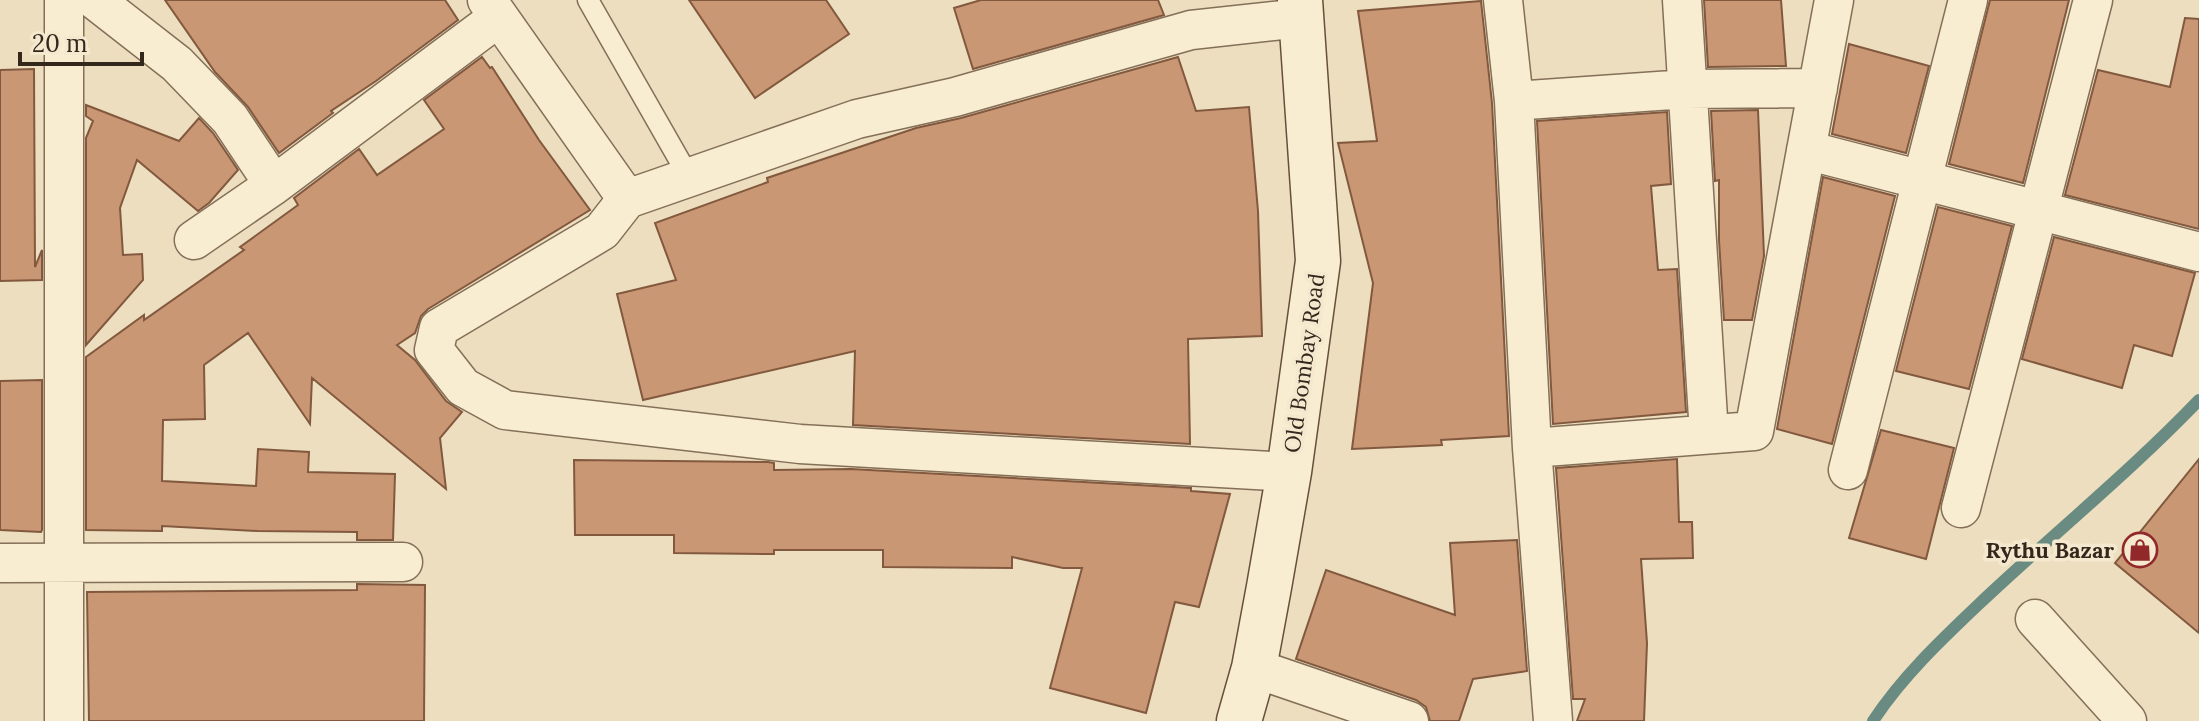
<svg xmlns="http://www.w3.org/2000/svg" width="2199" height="721" viewBox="0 0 2199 721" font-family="Lora,serif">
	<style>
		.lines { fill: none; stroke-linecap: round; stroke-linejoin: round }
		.stream { stroke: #6a8b82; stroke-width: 12 }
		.building { fill: #ca9775; stroke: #82593e; stroke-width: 2 }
		.service-casing { stroke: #846f58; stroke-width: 23 }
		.minor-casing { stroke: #846f58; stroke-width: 41 }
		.secondary-casing { stroke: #66503b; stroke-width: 47 }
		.service { stroke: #f8ecd1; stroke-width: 20 }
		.minor { stroke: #f8ecd1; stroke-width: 38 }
		.secondary { stroke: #f8ecd1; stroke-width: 44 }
		.labels { text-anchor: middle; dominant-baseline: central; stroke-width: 7; stroke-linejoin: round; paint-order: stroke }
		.street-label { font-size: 22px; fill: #34271c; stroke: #f4e8ce }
		.poi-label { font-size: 22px; font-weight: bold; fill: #34271c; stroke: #f4e8ce; text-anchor: end }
	</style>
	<rect width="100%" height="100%" fill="#ecdebe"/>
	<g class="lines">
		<path class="stream" d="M1873,721C1902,677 1941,640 1979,604C2052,535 2130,472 2199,400"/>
	</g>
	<path class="building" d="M165,0H445L458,20L376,81L331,111L333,113L279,153L248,107L215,72Z
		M689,0H826L849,34L755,98Z
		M981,0H1158L1164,15L973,69L954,8Z
		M1704,0H1781L1786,66L1708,67Z
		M1990,0H2069L2023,183L1949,164Z
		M1481,1L1492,103L1509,436L1441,440L1442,445L1352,449L1373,283L1338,143L1377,141L1358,11Z
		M2185,18L2199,19V229L2065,195L2098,70L2170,87Z
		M1849,44L1929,66L1906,153L1832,134Z
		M482,57L490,68L492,67L539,140L590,210L428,309L421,316L415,333L397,345L415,360L446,401L462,412L440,438L446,489L312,378L310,424L248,333L204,365L205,419L163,420L162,481L256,486L258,449L309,452L308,472L395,474L393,540H357V532L258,531L162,526V531L86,530V357L144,315V320L244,250L240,247L298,205L294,198L359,149L377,175L444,129L424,100Z
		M1178,57L1196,111L1249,107L1258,211L1262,336L1188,339L1190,444L853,425L855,351L643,400L617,294L676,280L655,223L768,182L767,178L916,128L961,118Z
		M34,69L35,267L42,250V280L0,281V70Z
		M86,105L179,141L199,118L213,133L238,170L209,203L198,211L137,160L120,208L123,255L142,254L143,280L86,345V138L93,121L86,116Z
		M1758,110L1764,256L1752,320H1724L1719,240V180L1715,181L1711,111Z
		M1667,112L1671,184L1651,186L1658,270L1677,269L1686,412L1553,424L1537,121Z
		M1823,177L1895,196L1832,444L1777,429Z
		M1938,207L2012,226L1969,389L1896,371Z
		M2054,237L2195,273L2172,356L2134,345L2122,388L2022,359Z
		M42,380V530L41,532L0,530V381Z
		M1881,430L1954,448L1926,559L1849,538Z
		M1677,459L1679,522H1692L1693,558L1641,559L1647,643L1644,721H1577L1585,699H1573L1556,468Z
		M2199,459V633L2115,563Z
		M574,460L768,462L774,463V470L851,469L1191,488V491L1230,494L1199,607L1175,602L1146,713L1050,688L1082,568H1063L1012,557V568L883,567V550H774V554L674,553V535H575Z
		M1517,540L1527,671L1473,679L1459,721H1430L1426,707L1416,700L1296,659L1326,570L1455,615L1450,543Z
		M357,584L425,585L424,721H89L87,592L357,590Z"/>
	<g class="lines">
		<g class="service-casing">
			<path id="service" d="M588,0L689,177"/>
		</g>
		<g class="minor-casing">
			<path id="minor" d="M95,0L177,64L230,119L274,185
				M487,0L627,199L602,231L439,328L434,350L463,387L505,410L800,444L1289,472
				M1503,0L1514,101L1532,448L1553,721
				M1682,0L1709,434
				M1514,101L1687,89L1818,88
				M1806,150L2199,252
				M627,199L857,119L955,97L1191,30L1301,18
				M194,240L274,185L499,17
				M1532,448L1754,431L1834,0
				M1848,470L1968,0
				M1961,508L2093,0
				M0,563L403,562
				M2035,619L2127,721
				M1254,668L1409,721
				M64,721V0"/>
		</g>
		<g class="secondary-casing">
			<path id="secondary" d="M1239,721L1254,668L1269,587L1289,472L1318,261L1300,0"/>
		</g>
		<use href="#service" class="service"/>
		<use href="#minor" class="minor"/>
		<use href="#secondary" class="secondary"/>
	</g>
	<defs>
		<g id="shop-ring" transform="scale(1.8)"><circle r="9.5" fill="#f4e8ce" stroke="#91292b" stroke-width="1.5"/><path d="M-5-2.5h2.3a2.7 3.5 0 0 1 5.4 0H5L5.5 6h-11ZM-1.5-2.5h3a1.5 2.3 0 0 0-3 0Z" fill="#91292b"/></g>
	</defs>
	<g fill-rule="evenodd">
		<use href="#shop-ring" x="2140" y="550"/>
	</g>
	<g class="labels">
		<g class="street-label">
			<text transform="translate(1304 363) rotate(-82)">Old Bombay Road</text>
		</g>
		<g class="poi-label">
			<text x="2114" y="550">Rythu Bazar</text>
		</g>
	</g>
	<path d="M20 52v12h122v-12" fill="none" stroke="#34271c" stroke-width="4"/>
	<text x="32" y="52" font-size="24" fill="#34271c" stroke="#f4e8ce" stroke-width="6" paint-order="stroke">20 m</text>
</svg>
